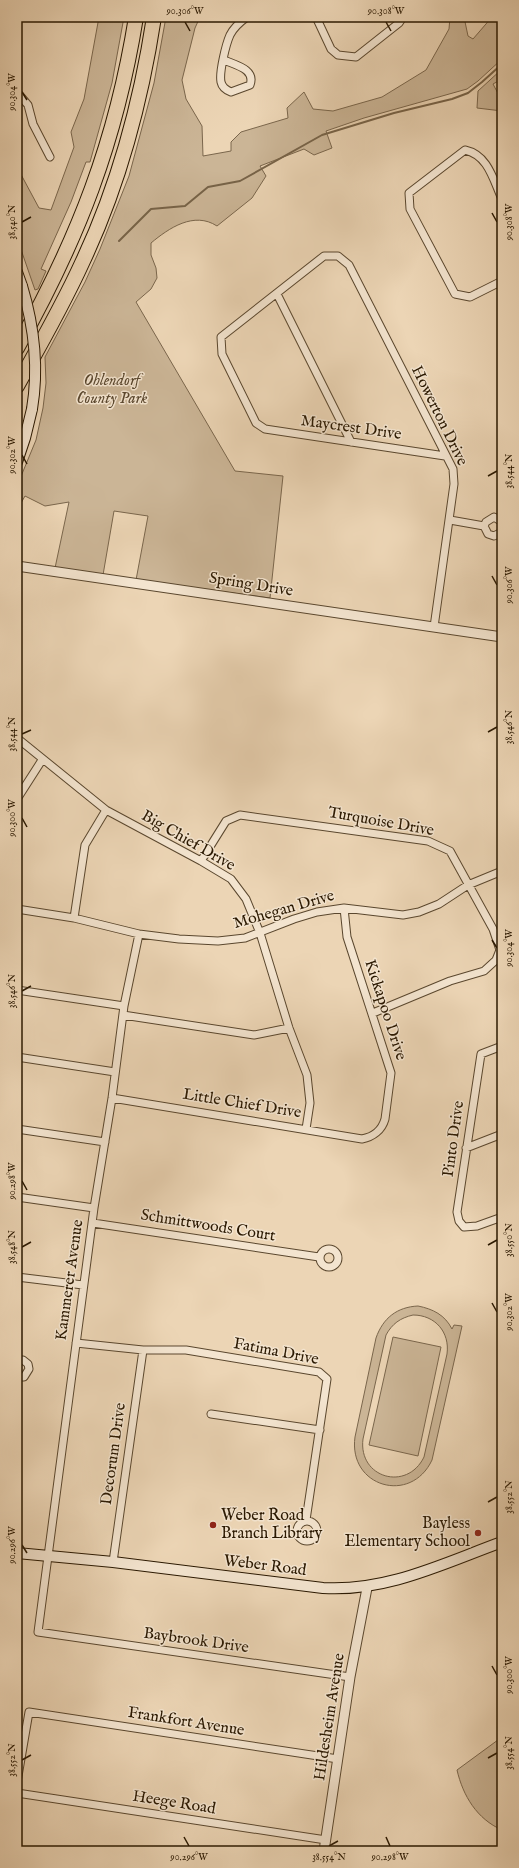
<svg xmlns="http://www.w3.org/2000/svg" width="519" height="1868" viewBox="0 0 519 1868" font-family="'IM FELL English',serif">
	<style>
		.green { fill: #cbb596; stroke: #7a664c; fill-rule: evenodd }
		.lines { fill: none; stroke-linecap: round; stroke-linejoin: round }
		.stream { stroke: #776348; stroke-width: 2 }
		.minor-casing { stroke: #5a472e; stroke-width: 9 }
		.tertiary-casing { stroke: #5a472e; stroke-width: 11 }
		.secondary-casing { stroke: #2a1801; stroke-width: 12 }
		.motorway-casing { stroke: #2a1801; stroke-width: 16 }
		.minor { stroke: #f3e4cf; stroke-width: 7 }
		.tertiary { stroke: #f3e4cf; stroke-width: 9 }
		.secondary { stroke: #f3e4cf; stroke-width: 10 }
		.motorway { stroke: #ecd5b5; stroke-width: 14 }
		.secondary-bridge-casing { stroke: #2a1801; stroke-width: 12; stroke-linecap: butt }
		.secondary-bridge { stroke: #f3e4cf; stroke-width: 10 }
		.ticks { fill: none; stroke: #2a1801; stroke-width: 1.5 }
		.poi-dot { fill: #8f2418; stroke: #f3e4cf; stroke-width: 1.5 }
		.labels { text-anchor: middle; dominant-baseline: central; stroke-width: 3; stroke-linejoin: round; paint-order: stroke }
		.park-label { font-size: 16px; font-style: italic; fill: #5a472e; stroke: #f3e4cf }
		.street-label { font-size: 16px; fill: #2a1801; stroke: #f3e4cf }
		.poi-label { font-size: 16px; fill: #2a1801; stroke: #f3e4cf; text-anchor: start }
		.neatline { fill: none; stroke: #2a1801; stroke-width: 1.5 }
		.ticks-label { font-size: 10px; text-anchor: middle; fill: #2a1801 }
	</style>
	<rect width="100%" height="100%" fill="#ecd5b5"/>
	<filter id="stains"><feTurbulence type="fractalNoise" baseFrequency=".005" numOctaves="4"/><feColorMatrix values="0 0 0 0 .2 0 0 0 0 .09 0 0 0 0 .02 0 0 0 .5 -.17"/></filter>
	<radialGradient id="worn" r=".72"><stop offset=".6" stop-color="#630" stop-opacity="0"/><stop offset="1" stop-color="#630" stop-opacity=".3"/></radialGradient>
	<path class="green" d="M99,17H124L112,83L90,162H86L71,202L41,269L46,271L38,289L35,290L17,238V167L39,208L51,210L74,147L71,132L84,99Z
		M166,17H200L195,28L182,80L186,99L202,126L203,156L231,151V142L241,132L288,118L287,108L304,92L313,109L333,111L382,97L426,70L449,29L450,17H464L468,36L473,39L492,17H502V59L478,81L467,89L364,118L326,131L332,148L314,155L304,149L260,166L266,176L252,198L217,226C194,211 169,228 151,243V255L156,268L157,278L151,289L136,302L235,471L283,476L270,598L136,580L148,516L114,511L103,575L55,568L69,502L45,506L25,496L17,510V486L36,440L43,408L46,383L45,357L85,282L100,249L129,176L154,83Z
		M502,69V79L493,84L502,101V111L477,108L478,91Z
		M418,1306C433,1309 445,1315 452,1329L454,1325L462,1326L432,1460C411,1505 348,1487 355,1437L376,1338C383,1318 397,1307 418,1306ZM413,1315C435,1315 450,1332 447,1354L424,1457C407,1492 358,1478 363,1439L386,1335C392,1324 400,1318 413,1315Z
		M393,1337L441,1347L418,1456L369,1445Z
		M502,1737V1830C477,1819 463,1796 457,1770Z"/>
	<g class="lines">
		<path class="stream" d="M119,241L151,209L185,206L208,187L240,181L322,135L394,113L452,99L468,93L482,82L502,64"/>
		<g class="minor-casing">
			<path id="minor" d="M316,17L331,49L338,55L356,57L399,23L403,17
				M224,60C235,65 256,69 250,85L231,92C226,90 222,87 221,82C219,72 226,44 230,35C234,27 240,22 247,17
				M17,92L28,105L33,124L50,157
				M502,199C493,179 488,155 465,150L409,193L410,209L455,294L470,297L502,281
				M277,294L351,442
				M450,520L484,526
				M484,526L488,534L494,536L500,533L502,529
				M484,526L486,522L494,517L502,522V524
				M434,627L454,484L453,469L349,265L338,256H324L221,337L222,354L256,423L265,429L445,456
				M17,738L106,810L201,861L231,879L246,899L260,933L289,1028L307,1075L310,1103L306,1129
				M17,799L42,760
				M201,861L226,821L240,815L428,841L450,851L493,929L500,950L496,960L484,971L450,981L373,1013
				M17,909L74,918L139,934L179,939L218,941L245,938L294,919L317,912L344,908L403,915L419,912L439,904L468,885L502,871
				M74,918L85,845L106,810
				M139,934L124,1006L112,1098L94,1208L38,1632L350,1677
				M17,990L124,1006
				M123,1015L254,1035L289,1028
				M502,1046L481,1054L457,1212L459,1221L464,1227L477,1226L502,1217
				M17,1057L115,1072
				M112,1098L362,1139C373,1137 382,1130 385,1119L391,1073L347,937L344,908
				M17,1129L105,1142
				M466,1148L502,1134
				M17,1197L94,1208
				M93,1223L319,1257
				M320 1258a9 9 0 1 1 18 0a9 9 0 1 1-18 0Z
				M17,1277L83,1285
				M76,1343L143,1350H186L319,1372L327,1379L306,1520
				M17,1360H23L28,1364L29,1369L24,1377H17
				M211,1414L320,1430
				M297 1531a10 10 0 1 1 20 0a10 10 0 1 1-20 0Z
				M113,1562L143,1350
				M17,1782L29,1712L338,1759
				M17,1793L326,1840"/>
		</g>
		<g class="tertiary-casing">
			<path id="tertiary" d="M17,566L502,637
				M324,1851L350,1677L367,1588"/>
		</g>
		<g class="secondary-casing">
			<path id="secondary" d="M17,272L22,286
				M17,462L25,438L32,409
				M17,1553L113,1562L323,1588C387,1592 444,1563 502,1542"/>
		</g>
		<g class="motorway-casing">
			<path id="motorway" d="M17,348C78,239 116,142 136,17
				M17,386C40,345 63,305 82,263C119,185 141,102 154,17"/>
		</g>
		<use href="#minor" class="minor"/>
		<use href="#tertiary" class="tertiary"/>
		<use href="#secondary" class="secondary"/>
		<use href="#motorway" class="motorway"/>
		<g class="secondary-bridge-casing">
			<path id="secondary-bridge" d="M22,286C34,326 39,367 32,409"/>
		</g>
		<use href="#secondary-bridge" class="secondary-bridge"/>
	</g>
	<path class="ticks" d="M185,22L190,31M386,22L391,31M22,92L27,100M492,213L497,222M22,222L31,217M22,455L27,464M488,476L497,471M492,576L497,585M488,732L497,727M22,734L31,730M22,818L27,827M492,940L497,948M22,991L31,986M22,1181L27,1190M488,1245L497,1240M22,1247L31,1242M492,1303L497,1312M488,1502L497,1497M22,1545L27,1553M492,1666L497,1675M488,1758L497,1753M22,1760L31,1755M184,1837L189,1846M386,1837L390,1846M329,1846L338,1841"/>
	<g class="poi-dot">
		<circle cx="213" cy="1525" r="4"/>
		<circle cx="478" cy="1533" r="4"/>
	</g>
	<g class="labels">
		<g class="park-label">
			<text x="112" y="381">Ohlendorf<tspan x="112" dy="18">County Park</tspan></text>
		</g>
		<g class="street-label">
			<text transform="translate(439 416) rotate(64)">Howerton Drive</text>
			<text transform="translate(351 428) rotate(8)">Maycrest Drive</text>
			<text transform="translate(251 585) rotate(9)">Spring Drive</text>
			<text transform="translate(381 822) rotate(10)">Turquoise Drive</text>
			<text transform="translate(188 841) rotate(30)">Big Chief Drive</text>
			<text transform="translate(284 910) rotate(-16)">Mohegan Drive</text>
			<text transform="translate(385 1010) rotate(72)">Kickapoo Drive</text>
			<text transform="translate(242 1104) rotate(9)">Little Chief Drive</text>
			<text transform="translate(454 1139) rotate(-82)">Pinto Drive</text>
			<text transform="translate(208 1226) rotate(9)">Schmittwoods Court</text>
			<text transform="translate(70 1280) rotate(-82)">Kammerer Avenue</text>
			<text transform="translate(276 1352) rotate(11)">Fatima Drive</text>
			<text transform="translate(114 1454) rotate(-82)">Decorum Drive</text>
			<text transform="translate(265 1566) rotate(7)">Weber Road</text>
			<text transform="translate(196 1641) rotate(8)">Baybrook Drive</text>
			<text transform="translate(330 1717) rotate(-81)">Hildesheim Avenue</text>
			<text transform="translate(186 1722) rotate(9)">Frankfort Avenue</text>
			<text transform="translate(174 1803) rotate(9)">Heege Road</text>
		</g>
		<g class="poi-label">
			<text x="221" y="1516">Weber Road<tspan x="221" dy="18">Branch Library</tspan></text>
			<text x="470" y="1524" text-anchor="end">Bayless<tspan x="470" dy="18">Elementary School</tspan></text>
		</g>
	</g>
	<rect width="519" height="1868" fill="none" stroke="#ecd5b5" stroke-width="44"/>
	<rect x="22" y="22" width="475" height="1824" class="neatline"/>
	<g class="ticks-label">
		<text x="185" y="14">90.306°W</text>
		<text x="386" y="14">90.308°W</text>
		<text transform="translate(11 92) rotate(-90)" y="4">90.304°W</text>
		<text transform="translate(11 222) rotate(-90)" y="4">38.540°N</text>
		<text transform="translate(508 222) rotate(-90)" y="4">90.308°W</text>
		<text transform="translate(11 455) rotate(-90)" y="4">90.302°W</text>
		<text transform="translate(508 471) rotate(-90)" y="4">38.544°N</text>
		<text transform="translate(508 585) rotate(-90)" y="4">90.306°W</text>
		<text transform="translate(508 727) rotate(-90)" y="4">38.546°N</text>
		<text transform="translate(11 734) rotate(-90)" y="4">38.544°N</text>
		<text transform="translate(11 818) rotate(-90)" y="4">90.300°W</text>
		<text transform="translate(508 948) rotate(-90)" y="4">90.304°W</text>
		<text transform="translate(11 991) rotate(-90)" y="4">38.546°N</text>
		<text transform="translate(11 1181) rotate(-90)" y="4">90.298°W</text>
		<text transform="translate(508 1240) rotate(-90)" y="4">38.550°N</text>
		<text transform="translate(11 1247) rotate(-90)" y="4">38.548°N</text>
		<text transform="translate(508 1312) rotate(-90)" y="4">90.302°W</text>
		<text transform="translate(508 1497) rotate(-90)" y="4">38.552°N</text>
		<text transform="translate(11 1545) rotate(-90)" y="4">90.296°W</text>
		<text transform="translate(508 1675) rotate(-90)" y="4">90.300°W</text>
		<text transform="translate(508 1753) rotate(-90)" y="4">38.554°N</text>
		<text transform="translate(11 1760) rotate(-90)" y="4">38.552°N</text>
		<text x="189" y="1860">90.296°W</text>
		<text x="329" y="1860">38.554°N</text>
		<text x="390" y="1860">90.298°W</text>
	</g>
	<rect width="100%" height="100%" filter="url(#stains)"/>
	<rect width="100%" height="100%" fill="url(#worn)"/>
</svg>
